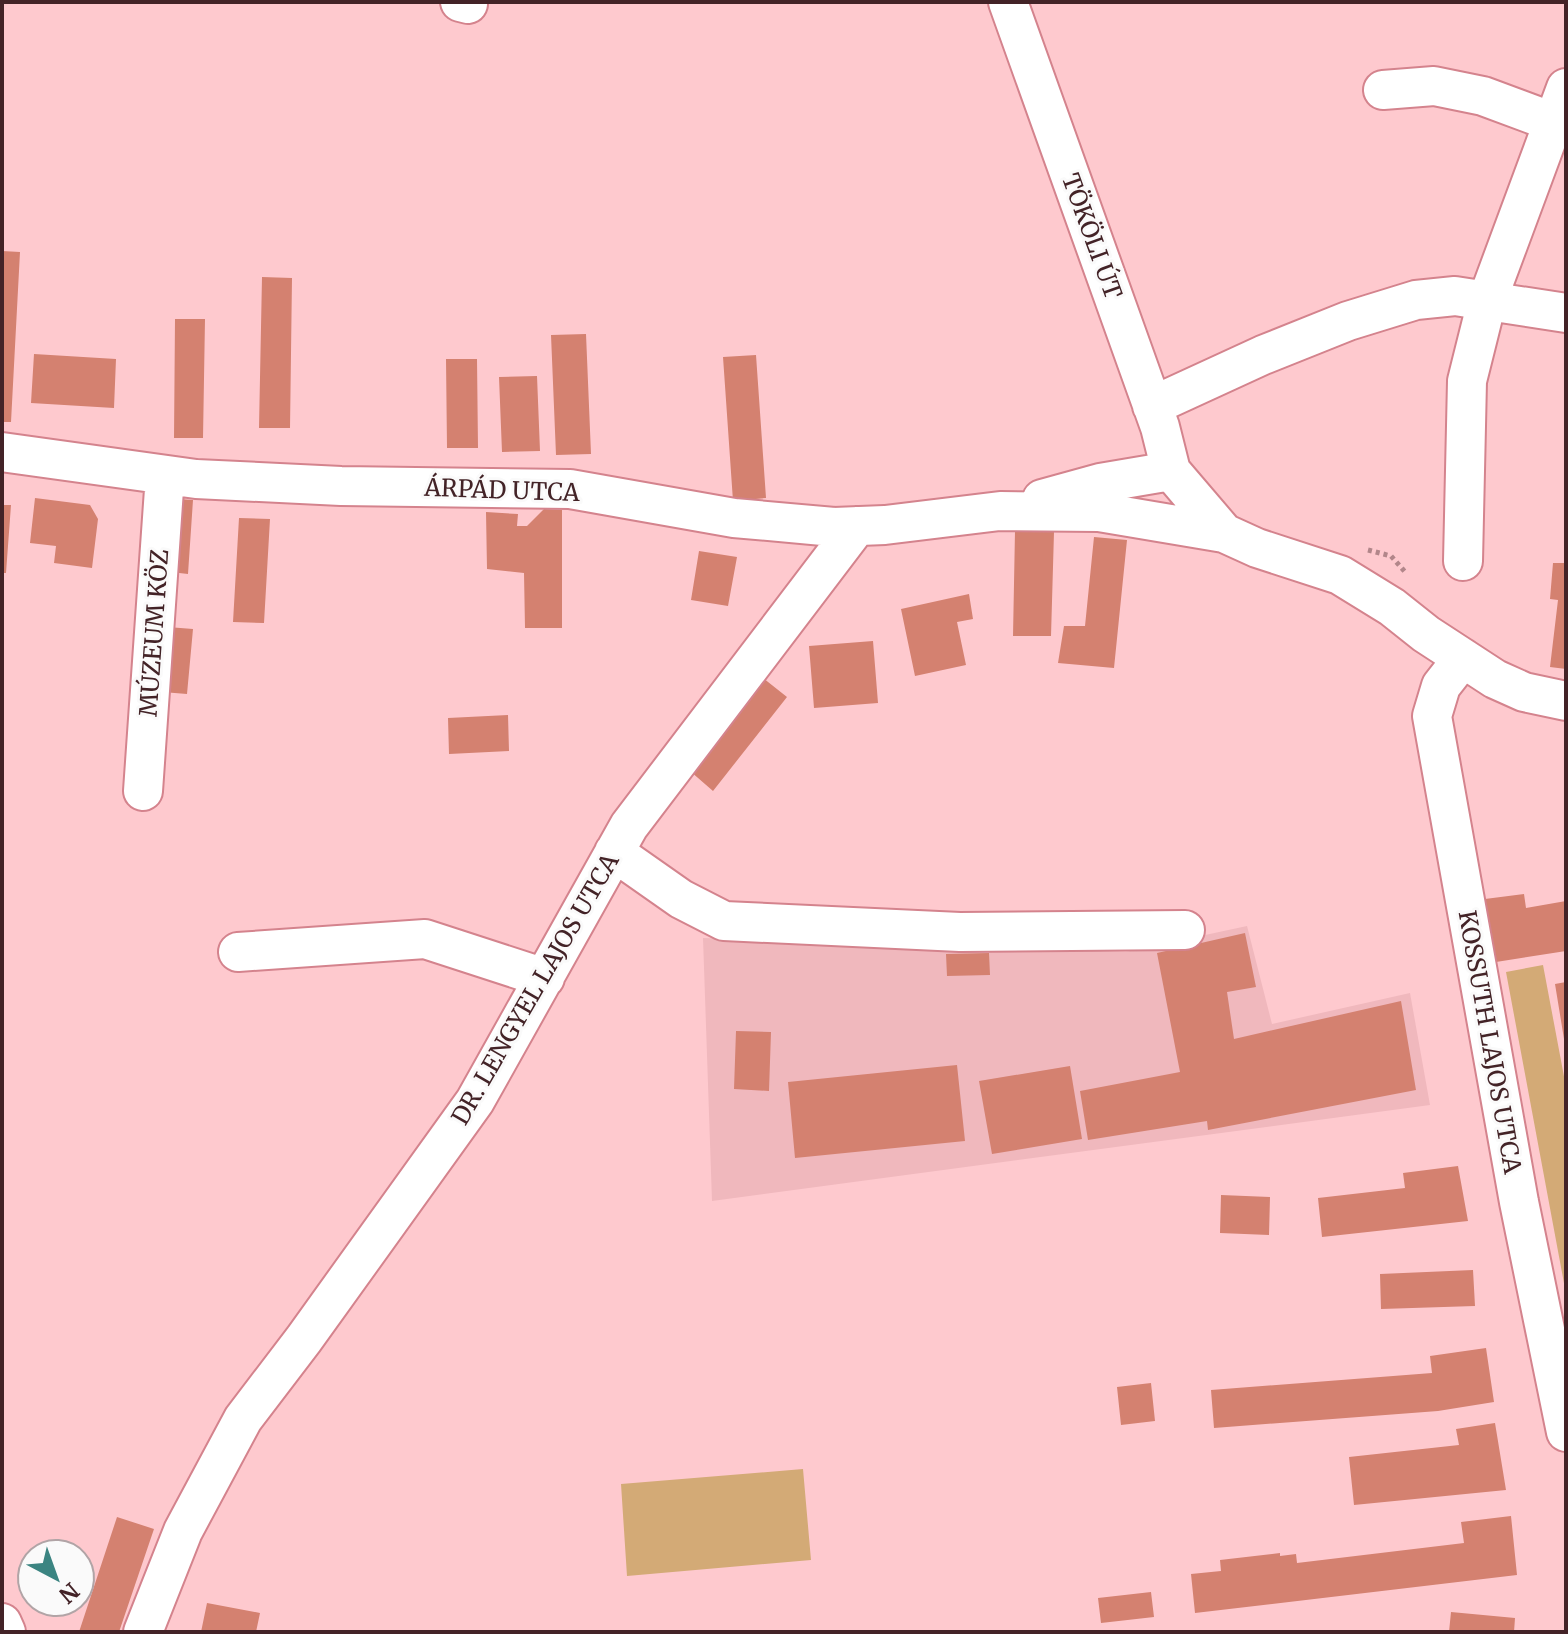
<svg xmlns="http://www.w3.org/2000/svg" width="1568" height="1634" viewBox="0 0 1568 1634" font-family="Merriweather,serif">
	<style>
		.built { fill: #f0b8bd }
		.green { fill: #d3aa76 }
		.building { fill: #d48170 }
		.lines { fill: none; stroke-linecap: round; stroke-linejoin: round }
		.minor-casing { stroke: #d4838d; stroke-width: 42 }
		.path { stroke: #b2868a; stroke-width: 5; stroke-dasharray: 4 4; stroke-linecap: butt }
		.minor { stroke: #fff; stroke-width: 38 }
		.labels { text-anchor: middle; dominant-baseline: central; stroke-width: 6; stroke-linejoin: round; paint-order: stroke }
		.street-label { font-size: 24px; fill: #432327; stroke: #fafafa }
	</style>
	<rect width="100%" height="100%" fill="#fec9ce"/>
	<path class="built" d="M1247,926L1272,1024L1410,993L1430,1105L712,1201L703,938L1126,952Z"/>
	<path class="green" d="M1543,965L1566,1087V1294L1506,972Z
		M803,1469L811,1560L627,1576L621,1484Z"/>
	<path class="building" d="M2,251L20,252L11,422H2Z
		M262,277L292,278L290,428H259Z
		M175,319H205L203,438H174Z
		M586,334L591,454L556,455L551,335Z
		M34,354L116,359L114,408L31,403Z
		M756,355L766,498L733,501L723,357Z
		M446,359H477L478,448H447Z
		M537,376L540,451L502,452L499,377Z
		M35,498L90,505L98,519L92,568L54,563L56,546L30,543Z
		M165,498L193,500L188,574L162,571Z
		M2,505H11L6,573H2Z
		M544,509L562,510V628H525L524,573L487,569L486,512L518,514L517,526H527Z
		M239,518L270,519L264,623L233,622Z
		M1015,531L1054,532L1051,636H1013Z
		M1094,537L1127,540L1114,668L1058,663L1064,626H1085Z
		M699,551L737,557L728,606L691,600Z
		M1553,563H1566V669L1550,667L1558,600L1550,599Z
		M969,594L973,619L957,622L966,665L915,676L901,609Z
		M155,626L193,629L187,694L150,691Z
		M873,641L878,703L814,708L809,646Z
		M763,678L787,697L713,791L690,771Z
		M508,715L509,751L449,754L448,718Z
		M1524,894L1526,908L1566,901V951L1496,962L1485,899Z
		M1245,933L1256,987L1227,992L1234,1039L1401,1001L1416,1090L1208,1130L1207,1121L1088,1140L1080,1091L1180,1072L1157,953Z
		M989,953L990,975L947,976L946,954Z
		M1566,982V1038L1564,1039L1555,984Z
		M736,1031L771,1032L769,1091L734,1089Z
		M957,1065L965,1141L795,1158L788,1082Z
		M1070,1066L1082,1139L992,1154L979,1081Z
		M1458,1166L1468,1221L1322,1237L1318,1198L1405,1188L1403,1173Z
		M1221,1195L1270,1197L1269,1235L1220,1233Z
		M1473,1270L1475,1306L1381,1309L1380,1274Z
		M1486,1348L1494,1402L1438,1411L1214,1428L1211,1390L1432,1373L1430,1356Z
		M1151,1383L1155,1421L1121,1425L1117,1387Z
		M1495,1423L1506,1490L1354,1505L1349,1457L1459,1445L1456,1429Z
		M1511,1516L1517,1575L1195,1613L1191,1574L1221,1571L1220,1560L1280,1553V1556L1296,1554L1297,1563L1464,1543L1461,1522Z
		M117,1517L154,1529L119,1632H79Z
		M1151,1592L1154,1617L1101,1623L1098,1598Z
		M207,1603L260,1613L256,1632H201Z
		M1451,1612L1515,1618L1514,1632H1449Z"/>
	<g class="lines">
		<g class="minor-casing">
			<path id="minor" d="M460,2L468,4
				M1008,2L1160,427L1171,471L1224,533
				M1383,90L1434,86L1483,96L1553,122
				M1152,406L1263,355L1348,321L1416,300L1455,296L1566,313
				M2,452L196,479L341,486L570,489L734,518L834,527L885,525L1000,511L1099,512L1224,533L1257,548L1340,575L1392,607L1426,634L1495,679L1524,692L1566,701
				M1042,499L1100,483L1171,471
				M1463,561L1467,381L1487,301L1566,88
				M1463,658L1441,686L1432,716L1519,1202L1566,1432
				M143,791L165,475
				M614,852L681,899L724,921L960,932L1185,930
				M238,952L425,939L545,978
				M2,1623L6,1632
				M143,1632L183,1531L243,1419L304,1339L475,1101L629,826L857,526"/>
		</g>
		<path class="path" d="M1368,550L1391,556L1406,573"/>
		<use href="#minor" class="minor"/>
	</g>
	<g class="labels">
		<g class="street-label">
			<text transform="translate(1092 236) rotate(70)">TÖKÖLI ÚT</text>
			<text transform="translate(502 490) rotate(2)">ÁRPÁD UTCA</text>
			<text transform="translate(154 633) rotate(-86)">MÚZEUM KÖZ</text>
			<text transform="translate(535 989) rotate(-60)">DR. LENGYEL LAJOS UTCA</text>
			<text transform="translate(1490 1042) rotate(80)">KOSSUTH LAJOS UTCA</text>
		</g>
	</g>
	<rect width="1568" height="1634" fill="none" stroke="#432327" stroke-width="8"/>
	<g transform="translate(56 1578) rotate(139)"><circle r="38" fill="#fafafa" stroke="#b1a4a6" stroke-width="2"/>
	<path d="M0-6L14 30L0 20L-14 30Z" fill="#3b8481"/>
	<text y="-12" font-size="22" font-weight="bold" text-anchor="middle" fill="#432327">N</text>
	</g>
</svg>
